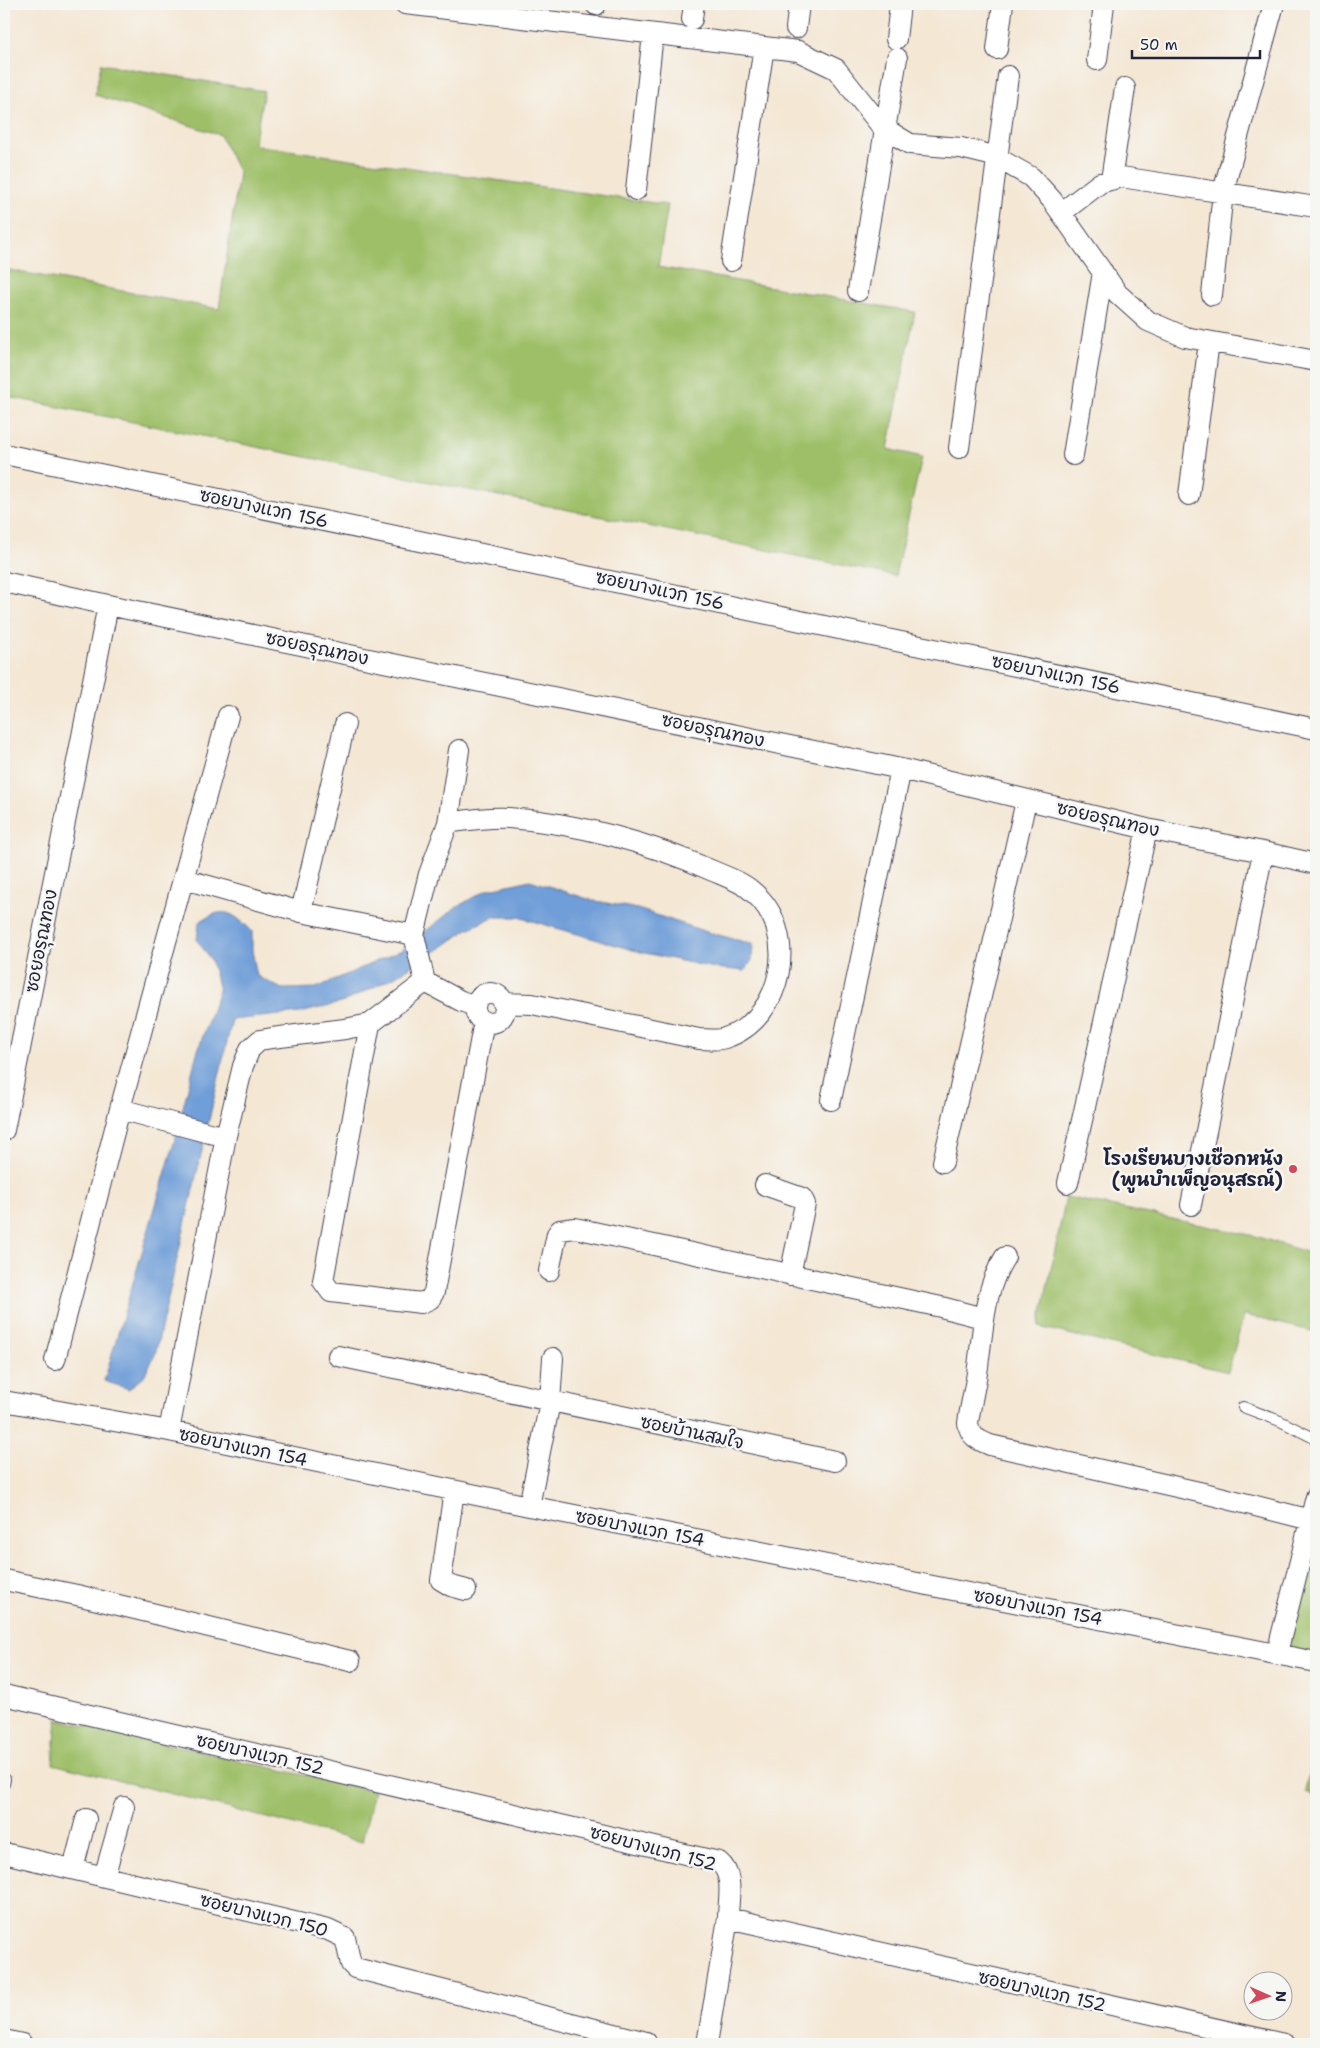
<svg xmlns="http://www.w3.org/2000/svg" width="1320" height="2048" viewBox="0 0 1320 2048" font-family="'Shantell Sans','Playpen Sans Thai',sans-serif">
	<style>
		.green { fill: #9ebf68; stroke: #607052 }
		.water { fill: #6f9ed8; stroke: #48608a }
		.lines { fill: none; stroke-linecap: round; stroke-linejoin: round }
		.service-casing { stroke: #424052; stroke-width: 12 }
		.minor-casing { stroke: #424052; stroke-width: 22 }
		.service { stroke: #fff; stroke-width: 10 }
		.minor { stroke: #fff; stroke-width: 20 }
		.poi-dot { fill: #d1495b; stroke: #f6f6f2; stroke-width: 2 }
		.labels { text-anchor: middle; dominant-baseline: central; stroke-width: 5; stroke-linejoin: round; paint-order: stroke }
		.street-label { font-size: 18px; fill: #22223b; stroke: #f6f6f2 }
		.poi-label { font-size: 18px; font-weight: bold; fill: #22223b; stroke: #f6f6f2; text-anchor: end }
	</style>
	<rect width="100%" height="100%" fill="#f6f6f2"/>
	<filter id="ink" filterUnits="userSpaceOnUse"><feTurbulence type="fractalNoise" baseFrequency=".02" numOctaves="2"/><feDisplacementMap in="SourceGraphic" scale="10" xChannelSelector="R" yChannelSelector="G"/><feConvolveMatrix kernelMatrix="1 2 1 2 8 2 1 2 1" color-interpolation-filters="sRGB"/></filter>
	<filter id="wash" filterUnits="userSpaceOnUse"><feTurbulence type="fractalNoise" baseFrequency=".0096" numOctaves="4" result="noise"/><feDisplacementMap in="SourceGraphic" scale="20" xChannelSelector="R" yChannelSelector="G"/><feGaussianBlur stdDeviation="1.12" result="paint"/><feColorMatrix in="noise" values="0 0 0 0 0 0 0 0 0 0 0 0 0 0 0 0 0 1.4 0 .05"/><feComposite in="paint" operator="in"/></filter>
	<g filter="url(#wash)">
		<rect width="100%" height="100%" fill="#f4e7d4"/>
		<path class="green" d="M101,64L264,91L254,145L668,205L658,267L915,312L888,449L922,457L895,576L4,396V269L219,309L239,173L220,135L95,95Z
			M1066,1197L1255,1236L1316,1255V1332L1244,1315L1228,1372L1039,1327Z
			M1316,1532V1675L1276,1661Z
			M57,1719L374,1791L362,1842L53,1764Z
			M1316,1732V1797L1305,1792Z"/>
		<path class="water" d="M530,880L591,900L638,909L707,932L753,944L752,960L745,971L714,968L640,952L518,917H493L468,929L444,946L396,976L344,1002L300,1013L232,1020L155,1355L144,1376L129,1389L104,1381L171,1154L197,1053L219,990L211,960L197,940L199,922C224,906 231,911 252,931V950L257,976L282,989L316,988L402,950L455,908L486,890Z"/>
	</g>
	<g filter="url(#ink)">
		<g class="lines">
			<g class="service-casing">
				<path id="service" d="M1243,1407L1280,1421L1316,1439
					M4,1784L5,1779"/>
			</g>
			<g class="minor-casing">
				<path id="minor" d="M405,4L798,51L836,69L882,127L910,144L961,148L994,156L1031,177L1052,200L1118,294L1148,321L1185,337L1316,361
					M596,5V4
					M692,19L694,4
					M796,28L799,4
					M896,39L900,4
					M997,49L1003,4
					M1097,60L1104,4
					M1111,180L1125,88
					M636,190L653,34
					M1061,213L1100,183L1121,177L1316,207
					M731,261L764,47
					M858,291L897,58
					M1212,295L1223,192L1274,4
					M959,448L1008,76
					M4,454L1316,729
					M1073,455L1103,272
					M1189,495L1209,342
					M4,582L108,605L901,769L1147,829L1263,852L1316,864
					M448,823L459,750
					M301,912L345,724
					M414,935L429,874L448,823C468,820 488,817 509,818C578,823 650,843 713,871C727,877 742,882 753,892C800,931 784,1019 725,1038C718,1041 707,1039 699,1039L532,1004L503,1003
					M425,982L461,1001L475,1006
					M475 1008a15 15 0 1 1 30 0a15 15 0 1 1-30 0Z
					M370,1024L323,1281L331,1292L421,1303L430,1299L434,1292L484,1021
					M831,1100L901,769
					M120,1109L209,1133L226,1136
					M4,1130L108,605
					M943,1162L1026,801
					M1068,1183L1147,829
					M765,1185L802,1198L805,1204L790,1275
					M1191,1205L1263,852
					M1005,1257C985,1288 984,1322 979,1358C977,1380 971,1401 968,1423C970,1437 978,1440 990,1445L1208,1494L1311,1520
					M549,1271L557,1234L560,1230L575,1228L941,1307L983,1318
					M338,1356L835,1461
					M55,1360L120,1109L228,716
					M4,1401L169,1431L529,1506L1316,1662
					M169,1431L226,1136L243,1066L250,1049L260,1040L272,1038L345,1029L370,1024L425,982L414,935L301,912L184,879
					M454,1491L441,1580L451,1586L466,1590
					M529,1506L550,1402L553,1358
					M4,1580L77,1595L350,1661
					M1277,1653L1316,1497
					M4,1695L719,1862C735,1875 728,1899 728,1918L1284,2044
					M4,1853L328,1930L345,1938L351,1964L355,1968L646,2042
					M73,1869L86,1819
					M104,1877L124,1807
					M4,2040L22,2044
					M707,2044L728,1918"/>
			</g>
			<use href="#service" class="service"/>
			<use href="#minor" class="minor"/>
		</g>
	</g>
	<circle class="poi-dot" cx="1293" cy="1169" r="5"/>
	<g class="labels">
		<g class="street-label">
			<text transform="translate(264 508) rotate(12)">ซอยบางแวก 156</text>
			<text transform="translate(660 590) rotate(12)">ซอยบางแวก 156</text>
			<text transform="translate(317 648) rotate(12)">ซอยอรุณทอง</text>
			<text transform="translate(1056 674) rotate(12)">ซอยบางแวก 156</text>
			<text transform="translate(713 730) rotate(12)">ซอยอรุณทอง</text>
			<text transform="translate(1108 819) rotate(13)">ซอยอรุณทอง</text>
			<text transform="translate(41 941) rotate(-79)">ซอยอรุณทอง</text>
			<text transform="translate(692 1432) rotate(12)">ซอยบ้านสมใจ</text>
			<text transform="translate(243 1447) rotate(12)">ซอยบางแวก 154</text>
			<text transform="translate(640 1528) rotate(11)">ซอยบางแวก 154</text>
			<text transform="translate(1038 1607) rotate(11)">ซอยบางแวก 154</text>
			<text transform="translate(260 1754) rotate(13)">ซอยบางแวก 152</text>
			<text transform="translate(653 1848) rotate(15)">ซอยบางแวก 152</text>
			<text transform="translate(264 1915) rotate(14)">ซอยบางแวก 150</text>
			<text transform="translate(1042 1991) rotate(13)">ซอยบางแวก 152</text>
		</g>
		<g class="poi-label">
			<text x="1283" y="1159">โรงเรียนบางเชือกหนัง<tspan x="1283" dy="21">(พูนบำเพ็ญอนุสรณ์)</tspan></text>
		</g>
	</g>
	<rect width="1320" height="2048" fill="none" stroke="#f6f6f2" stroke-width="20"/>
	<g transform="translate(1268 1996) rotate(92)"><circle r="24" fill="#f6f6f2" stroke="#a1a1a9"/>
	<path d="M0-4L9 19L0 12L-9 19Z" fill="#d1495b"/>
	<text y="-8" font-size="14" font-weight="bold" text-anchor="middle" fill="#22223b">N</text>
	</g>
	<path d="M1132 50v8h128v-8" fill="none" stroke="#22223b" stroke-width="2.5"/>
	<text x="1140" y="50" font-size="15" fill="#22223b" stroke="#f6f6f2" stroke-width="4" paint-order="stroke">50 m</text>
</svg>
